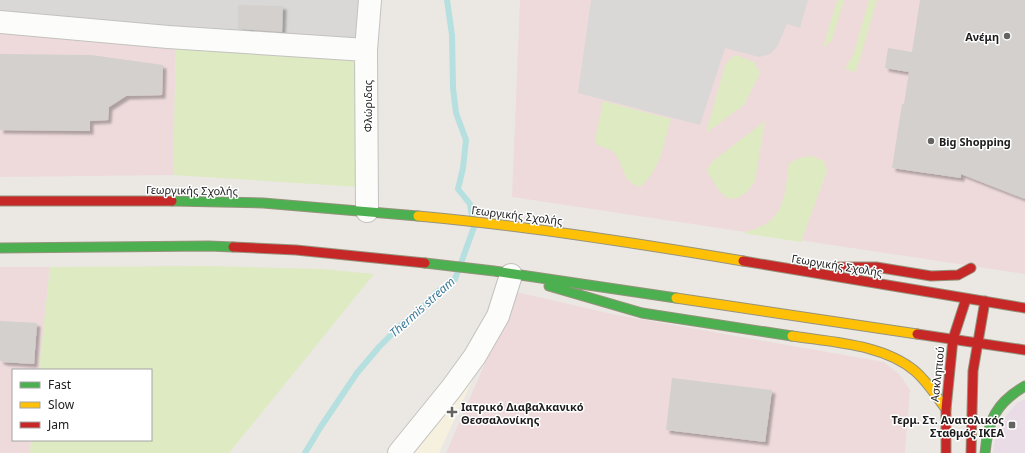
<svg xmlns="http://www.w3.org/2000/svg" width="1025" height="453" viewBox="0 0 1025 453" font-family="'Noto Sans',sans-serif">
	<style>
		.residential { fill: #dad8d6 }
		.commercial { fill: #eedadb }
		.industrial { fill: #e9dce6 }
		.education { fill: #f6f1de }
		.religious { fill: #d9d8d6 }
		.grass { fill: #deeac1 }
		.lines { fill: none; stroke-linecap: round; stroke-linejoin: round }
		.stream { stroke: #b6dfe0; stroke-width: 6 }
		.building { fill: #d3d0cd; filter: url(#shadow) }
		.street-casing { stroke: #c3c2c0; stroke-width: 24 }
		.fast-casing { stroke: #96937c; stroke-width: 11 }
		.slow-casing { stroke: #96937c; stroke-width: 11 }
		.jam-casing { stroke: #96937c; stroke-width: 11 }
		.street { stroke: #fcfcfb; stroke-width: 22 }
		.fast { stroke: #4caf50; stroke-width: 9 }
		.slow { stroke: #ffc107; stroke-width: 9 }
		.jam { stroke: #c62828; stroke-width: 9 }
		.poi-dot { fill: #646362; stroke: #fff; stroke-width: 1.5 }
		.labels { text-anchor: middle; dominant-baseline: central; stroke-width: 3; stroke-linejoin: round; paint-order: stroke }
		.poi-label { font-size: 11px; font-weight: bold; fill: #1c1c1c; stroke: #fff; text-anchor: end }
		.street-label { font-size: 11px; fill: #1c1c1c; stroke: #fff }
		.water-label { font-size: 12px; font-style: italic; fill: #3c7a98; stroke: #fff }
	</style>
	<defs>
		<filter id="shadow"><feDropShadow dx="3.5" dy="3.5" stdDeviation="1" flood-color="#0004"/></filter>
	</defs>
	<rect width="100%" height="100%" fill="#ebe8e4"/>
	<path class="residential" d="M0,0H363L361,42L0,14Z"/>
	<path class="commercial" d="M520,0H1025V274L512,197Z
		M0,30L176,43L173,175L0,177Z
		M0,267H50L39,370H13V440H31L30,453H0Z
		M516,292L617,315L884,362L900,375L910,390L905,453H446Z"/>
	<path class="industrial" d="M1025,399V453H993L996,431L1003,419L1017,403Z"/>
	<path class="education" d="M477,370L439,453H413Z"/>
	<path class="religious" d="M591,0H808L800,28L787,24L777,47L770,54L759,57L725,48L700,125L578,93Z"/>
	<path class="grass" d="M837,0H844L832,40L823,48Z
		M869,0H877L860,59L855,73L845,68L853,56Z
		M176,43L361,55L359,187L173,175Z
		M736,55L754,62L760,73L744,105L706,133L725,65L730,59Z
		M603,101L671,119C664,143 660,171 640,187C619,181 626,163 612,151C608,148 602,147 597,145L595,141Z
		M765,121L755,181C750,190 737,204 726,197C720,193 717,188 714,182C711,178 707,174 708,168C709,166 712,163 713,161Z
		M811,156L824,161L827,171L801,242L743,233C750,230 758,229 764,225C786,214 786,184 789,163L800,158Z
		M207,266L321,269L374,274L229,453H30L31,440H151V370H39L50,267Z"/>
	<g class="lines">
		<path class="stream" d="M447,0L452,35L453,88L456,113L466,140L463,168L458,189L470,204L474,227L461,263
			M305,453L320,428L357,373L379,347L402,324L422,308L436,293L455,279L458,271"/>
	</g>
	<path class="building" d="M920,0H1025V199L961,174V178L892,168L902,104H904L909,72L885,68L888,48L912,52Z
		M238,5L283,6L282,32L238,29Z
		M0,54L91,55L163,65L162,95L126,96L109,107L108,120L90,121V131L0,130Z
		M0,321L37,323L34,364L3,362V361H0Z
		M672,378L772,390L765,442L666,430Z"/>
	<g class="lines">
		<g class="street-casing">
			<path id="street" d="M0,22L168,37L366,50
				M367,211L366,50L370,0
				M399,453L451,389L475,356L498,316L511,275"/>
		</g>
		<g class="fast-casing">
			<path id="fast" d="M172,201L263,203L418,216
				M0,248L209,246L233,247
				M425,263L494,271L676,298
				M549,286L642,313L792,336
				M985,453C988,420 996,403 1025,386"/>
		</g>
		<g class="slow-casing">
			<path id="slow" d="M418,216C527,226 635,243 743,261
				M676,298L917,334
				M792,336C831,342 883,344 915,371C927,381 936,396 946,409"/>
		</g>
		<g class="jam-casing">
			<path id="jam" d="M0,201H172
				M233,247L296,250L425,263
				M743,261L1025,308
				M838,267H876L931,276L958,275L971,268
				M917,334L1025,350
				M946,453V409L953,339L966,299
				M971,453L973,371L985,301"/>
		</g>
		<use href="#street" class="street"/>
		<use href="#fast" class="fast"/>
		<use href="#slow" class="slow"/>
		<use href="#jam" class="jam"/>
	</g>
	<g class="poi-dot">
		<circle cx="1007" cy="36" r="4"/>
		<circle cx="931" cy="141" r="4"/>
		<path d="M450 406h4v4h4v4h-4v4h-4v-4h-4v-4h4z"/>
		<rect x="1008" y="421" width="8" height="8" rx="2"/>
	</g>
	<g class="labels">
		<g class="poi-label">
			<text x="999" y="36">Ανέμη</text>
			<text x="939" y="141" text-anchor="start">Big Shopping</text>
			<text x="461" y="406" text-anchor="start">Ιατρικό Διαβαλκανικό<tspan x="461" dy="13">Θεσσαλονίκης</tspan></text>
			<text x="1004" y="419">Τερμ. Στ. Ανατολικός<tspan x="1004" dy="13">Σταθμός ΙΚΕΑ</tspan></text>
		</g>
		<g class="street-label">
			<text transform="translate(367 106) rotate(-90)">Φλώριδας</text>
			<text transform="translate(192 190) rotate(1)">Γεωργικής Σχολής</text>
			<text transform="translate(517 215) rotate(7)">Γεωργικής Σχολής</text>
			<text transform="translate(837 265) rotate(9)">Γεωργικής Σχολής</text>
			<text transform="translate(937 374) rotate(-84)">Ασκληπιού</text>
		</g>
		<g class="water-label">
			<text transform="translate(422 307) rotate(-42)">Thermis stream</text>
		</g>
	</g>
	<rect x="12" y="369" width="140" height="72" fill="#ffffff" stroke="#a4a4a4"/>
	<rect x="20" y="382" width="20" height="6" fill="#4caf50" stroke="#a4a4a4"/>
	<text x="48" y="389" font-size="12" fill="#1c1c1c">Fast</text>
	<rect x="20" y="402" width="20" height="6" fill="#ffc107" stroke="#a4a4a4"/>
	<text x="48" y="409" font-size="12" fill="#1c1c1c">Slow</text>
	<rect x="20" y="422" width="20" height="6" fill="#c62828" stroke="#a4a4a4"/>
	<text x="48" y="429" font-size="12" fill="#1c1c1c">Jam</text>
</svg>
